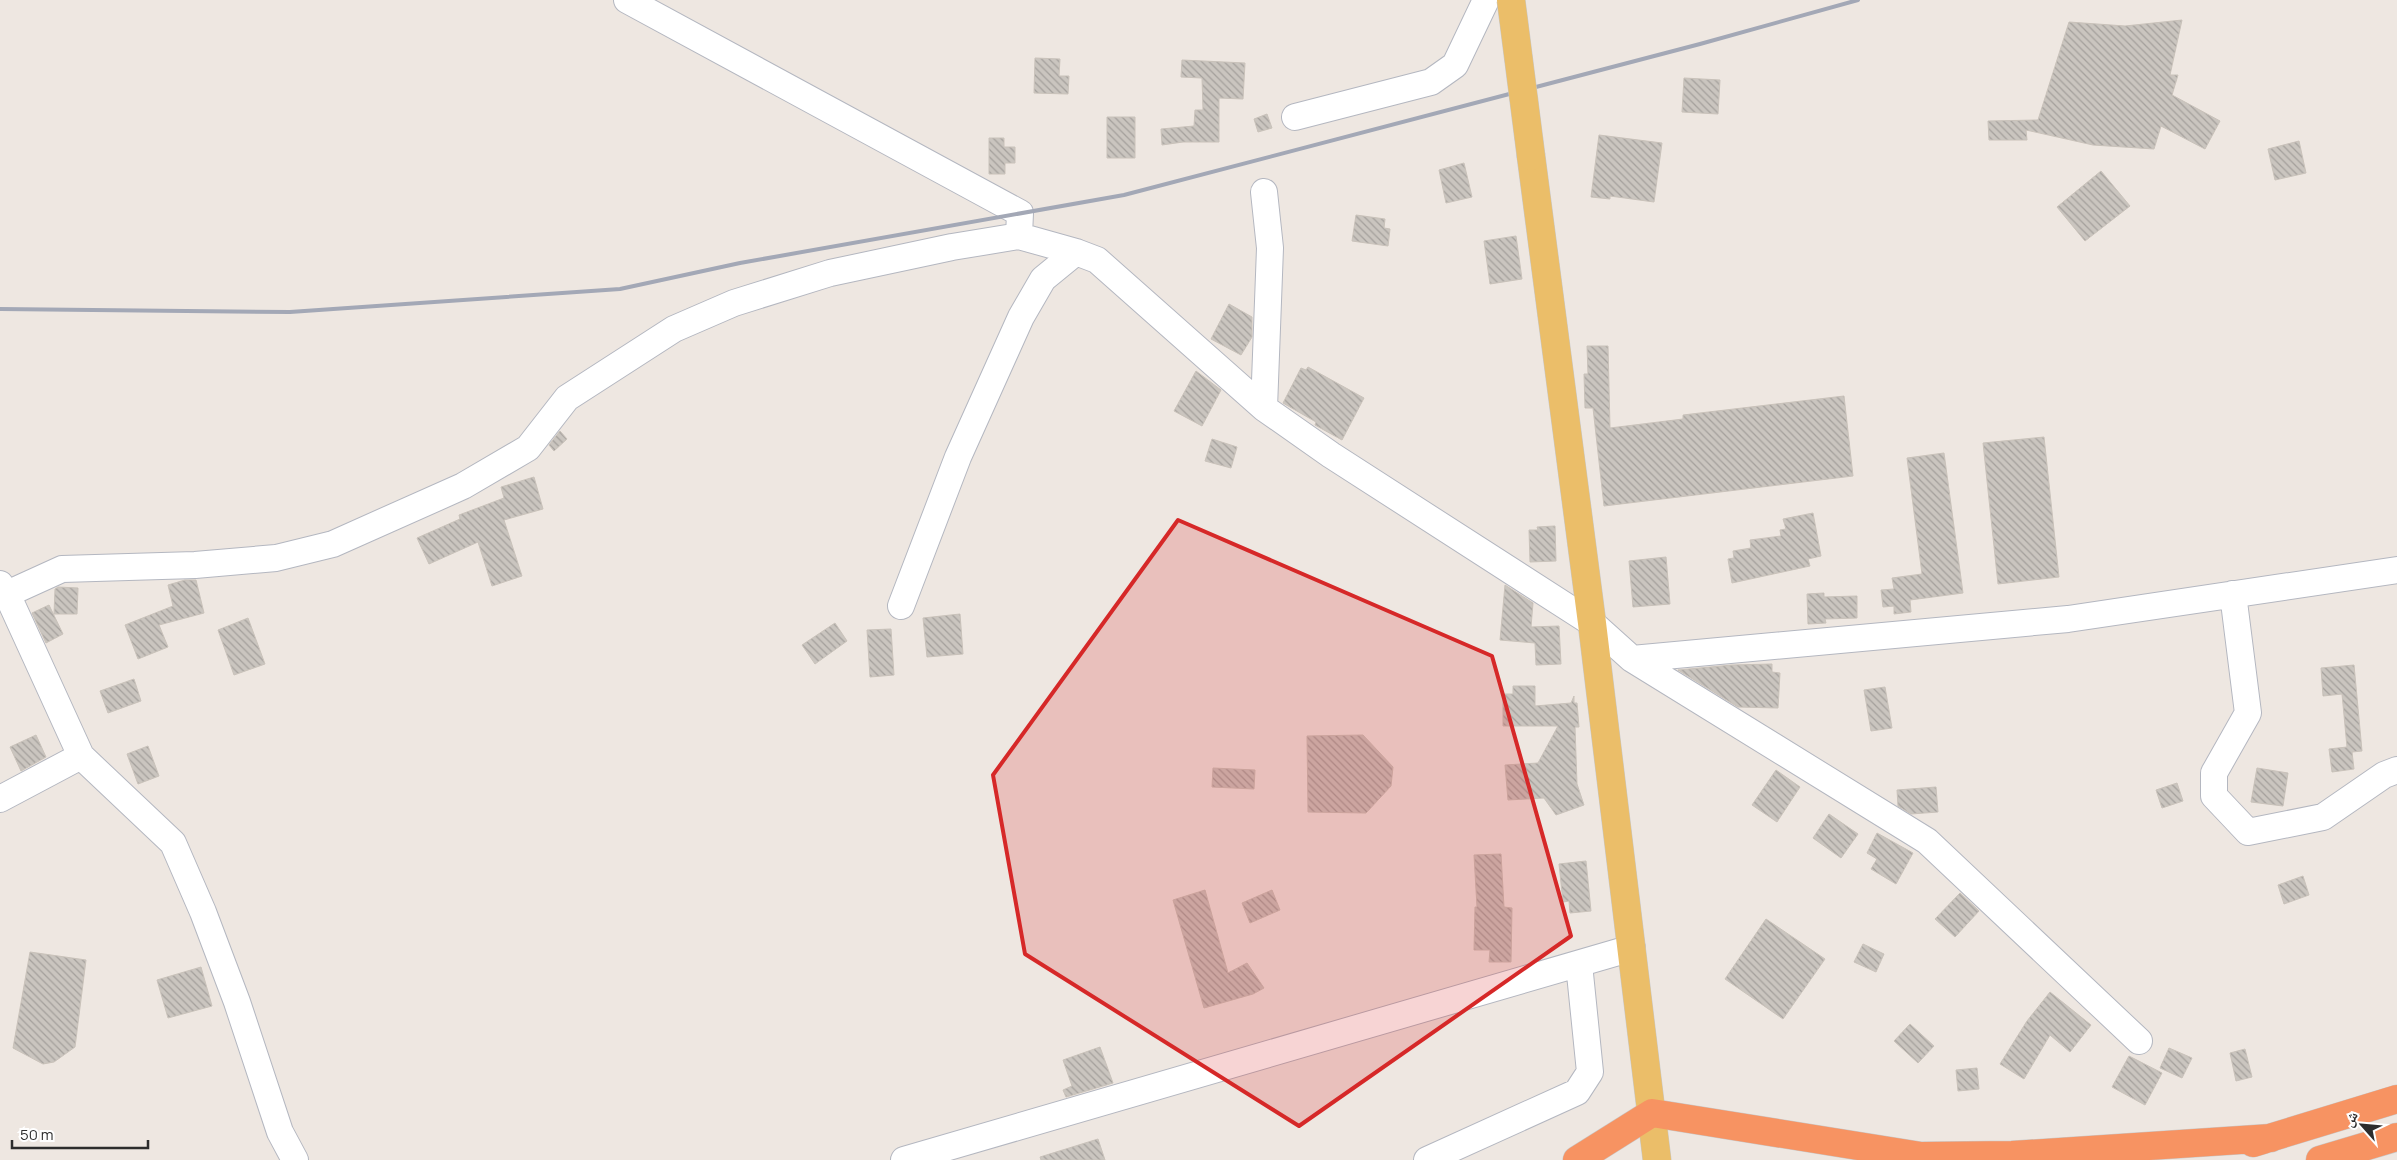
<svg xmlns="http://www.w3.org/2000/svg" width="2397" height="1160" viewBox="0 0 2397 1160" font-family="Manrope,'Noto Naskh Arabic',sans-serif">
	<style>
		.building { fill: url(#building-back-hatch); stroke: #c9c2ba }
		.lines { fill: none; stroke-linecap: round; stroke-linejoin: round }
		.minor-casing { stroke: #b4b7c0; stroke-width: 28 }
		.major-casing { stroke: #c8c8c8; stroke-width: 29 }
		.highway-casing { stroke: #c8c8c8; stroke-width: 29 }
		.minor { stroke: #fff; stroke-width: 26 }
		.major { stroke: #ebbe69; stroke-width: 28 }
		.highway { stroke: #f79362; stroke-width: 28 }
		.rail { stroke: #a3a8b6; stroke-width: 4 }
		.major-bridge-casing { stroke: #c8c8c8; stroke-width: 29; stroke-linecap: butt }
		.major-bridge { stroke: #ebbe69; stroke-width: 28 }
		.marked { fill: #d62828; fill-opacity: 0.2; stroke: #d62828; stroke-width: 4; stroke-linejoin: round }
	</style>
	<defs>
		<pattern id="building-back-hatch" width="6" height="6" patternUnits="userSpaceOnUse" patternTransform="scale(1.25)"><rect width="6" height="6" fill="#cac5bf"/><path d="M-1 5l2 2M0 0l6 6M5-1l2 2" fill="none" stroke="#a4a09c"/></pattern>
	</defs>
	<rect width="100%" height="100%" fill="#eee7e1"/>
	<path class="building" d="M2182,20L2170,75H2178L2172,95L2220,121L2205,149L2161,126L2154,149L2093,145L2026,130L2027,140H1989L1988,121L2038,120L2069,22L2125,26Z
		M1035,58L1060,59L1059,76H1069L1068,94L1034,93Z
		M1182,60L1245,63L1243,99L1219,98V142H1183L1162,145L1161,129L1194,126L1195,110H1203L1202,78L1181,77Z
		M1684,78L1720,80L1718,114L1682,112Z
		M1267,114L1272,128L1258,132L1254,119Z
		M1107,117H1135V158H1107Z
		M1599,135L1662,143L1654,202L1610,196V199L1591,197Z
		M989,138H1004V147H1015V163H1005V174H989Z
		M2299,141L2306,173L2275,180L2268,149Z
		M1464,163L1472,197L1446,203L1439,170Z
		M2101,171L2130,206L2085,241L2057,207Z
		M1356,215L1385,219L1384,228L1390,229L1388,246L1352,241Z
		M1516,236L1522,279L1490,284L1484,241Z
		M1229,304L1252,317V337L1241,355L1211,339Z
		M1587,346H1608L1610,428L1683,419V415L1844,396L1853,476L1604,506L1593,408H1585L1584,374H1588Z
		M1308,367L1364,398L1342,440L1315,425L1316,422L1283,403L1301,368L1306,370Z
		M1196,371L1221,390L1202,426L1174,411Z
		M560,431L567,439L554,451L549,445Z
		M2044,437L2059,577L1998,584L1983,443Z
		M1212,439L1237,447L1231,468L1205,461Z
		M1944,453L1963,593L1910,600L1911,612L1894,614V606L1883,607L1881,590L1894,589L1892,578L1922,574L1907,458Z
		M534,477L543,509L504,520L522,576L492,586L478,542L429,564L417,538L460,519L459,515L504,498L501,487Z
		M1813,513L1821,556L1808,559L1810,566L1732,583L1728,559L1734,558L1733,551L1751,548L1750,540L1781,536L1780,530L1786,529L1783,519Z
		M1555,526L1556,561L1530,562L1529,530H1538L1537,527Z
		M1666,557L1670,604L1633,607L1629,561Z
		M185,580H196L204,613L159,625L168,647L138,659L125,625L173,606L168,585Z
		M1505,585L1533,603L1531,627L1559,626L1561,664L1536,665L1535,643L1500,640Z
		M58,587L78,588L77,614H54L55,589Z
		M1824,593V597L1857,596V618L1825,619L1826,623L1808,624L1807,594Z
		M49,605L63,634L46,643L32,613Z
		M960,614L963,654L927,657L923,618Z
		M248,618L265,664L234,675L218,630Z
		M835,623L847,641L815,664L802,645Z
		M891,629L894,675L870,677L867,630Z
		M1772,664V672L1780,673L1778,708L1738,707L1678,670L1732,665Z
		M2354,665L2362,751L2352,752L2354,769L2332,772L2329,749L2347,747L2342,694L2323,696L2321,668Z
		M134,679L141,701L108,713L100,691Z
		M1513,686H1535V706L1571,703L1574,696V703H1577L1579,727H1575L1577,784L1584,805L1556,815L1544,798L1508,800L1505,765L1538,763L1558,726H1503V694H1513Z
		M1885,687L1892,728L1871,731L1864,690Z
		M36,735L46,757L21,771L10,747Z
		M1363,735L1393,767L1391,786L1366,813L1308,812L1307,736Z
		M148,746L159,776L138,784L127,754Z
		M1213,768L1255,770L1254,789L1212,787Z
		M2257,768L2288,773L2283,806L2251,802Z
		M1776,770L1800,787L1777,822L1752,805Z
		M2177,783L2183,801L2162,808L2156,790Z
		M1936,787L1938,812L1911,814L1898,806L1897,790Z
		M1829,814L1858,834L1841,858L1813,838Z
		M1877,833L1913,853L1896,884L1871,869L1877,859L1867,853Z
		M1501,854L1504,907L1512,908L1511,962H1489L1490,950H1474L1475,907H1477L1474,855Z
		M1586,861L1591,911L1570,913L1569,901L1563,902L1559,864Z
		M2303,876L2309,895L2284,904L2278,885Z
		M1205,890L1228,973L1247,963L1264,988L1253,994L1204,1008L1173,900Z
		M1272,890L1280,910L1250,923L1242,903Z
		M1960,893L1979,911L1955,937L1935,919Z
		M1766,919L1825,959L1783,1019L1725,979Z
		M1863,944L1884,954L1876,972L1854,962Z
		M30,952L86,960L75,1047L54,1062L43,1064L13,1048Z
		M201,967L212,1006L168,1018L157,980Z
		M2050,992L2091,1025L2070,1052L2050,1035L2024,1079L2000,1064L2027,1021Z
		M1910,1024L1934,1046L1918,1063L1894,1041Z
		M1100,1047L1113,1083L1066,1097L1063,1090L1072,1086L1063,1060Z
		M2169,1048L2192,1058L2182,1078L2160,1068Z
		M2245,1049L2252,1077L2236,1081L2230,1053Z
		M2129,1056L2162,1073L2145,1105L2112,1087Z
		M1977,1068L1979,1089L1958,1091L1956,1070Z
		M1098,1139L1105,1160H1041L1040,1157Z"/>
	<g class="lines">
		<g class="minor-casing">
			<path id="minor" d="M627,0L1020,213L1019,236L1076,252L1097,260L1264,408L1331,455L1592,623L1632,659L1927,841L2139,1041
				M1295,117L1431,82L1455,65L1486,0
				M1264,408L1270,248L1264,192
				M0,584L7,594L81,756L173,843L203,912L237,1002L280,1132L295,1160
				M7,594L62,569L195,565L276,558L333,544L463,486L528,448L567,398L674,329L734,303L830,273L952,247L1019,236
				M2233,594L2248,713L2214,773V796L2248,832L2323,817L2384,775L2397,770
				M901,606L958,457L1021,317L1043,279L1076,252
				M1632,659L2068,619L2397,570
				M0,799L81,756
				M904,1160L1632,948
				M1427,1160L1577,1092L1590,1072L1579,964"/>
		</g>
		<g class="major-casing">
			<path id="major" d="M1531,156L1592,623L1657,1160"/>
		</g>
		<g class="highway-casing">
			<path id="highway" d="M2253,1143L2397,1099
				M1577,1160L1652,1113L1921,1156L2012,1155L2271,1138
				M2320,1160L2397,1137"/>
		</g>
		<use href="#minor" class="minor"/>
		<use href="#major" class="major"/>
		<use href="#highway" class="highway"/>
		<path class="rail" d="M0,309L290,312L620,289L740,263L1124,195L1700,44L1858,0"/>
		<g class="major-bridge-casing">
			<path id="major-bridge" d="M1511,0L1531,156"/>
		</g>
		<use href="#major-bridge" class="major-bridge"/>
	</g>
	<path class="marked" d="M1178,520L1492,656L1571,936L1299,1126L1025,954L993,775Z"/>
	<g transform="translate(2362 1125) rotate(297)" stroke="#ffffff" stroke-width="4" paint-order="stroke">
	<path d="M0-4L9 19L0 12L-9 19Z" fill="#2d2d2d"/>
	<text y="-8" font-size="14" font-weight="bold" text-anchor="middle" fill="#2d2d2d">ش</text>
	</g>
	<path d="M12 1140v8h136v-8" fill="none" stroke="#2d2d2d" stroke-width="2.5"/>
	<text x="20" y="1140" font-size="15" fill="#2d2d2d" stroke="#ffffff" stroke-width="4" paint-order="stroke">50 m</text>
</svg>
